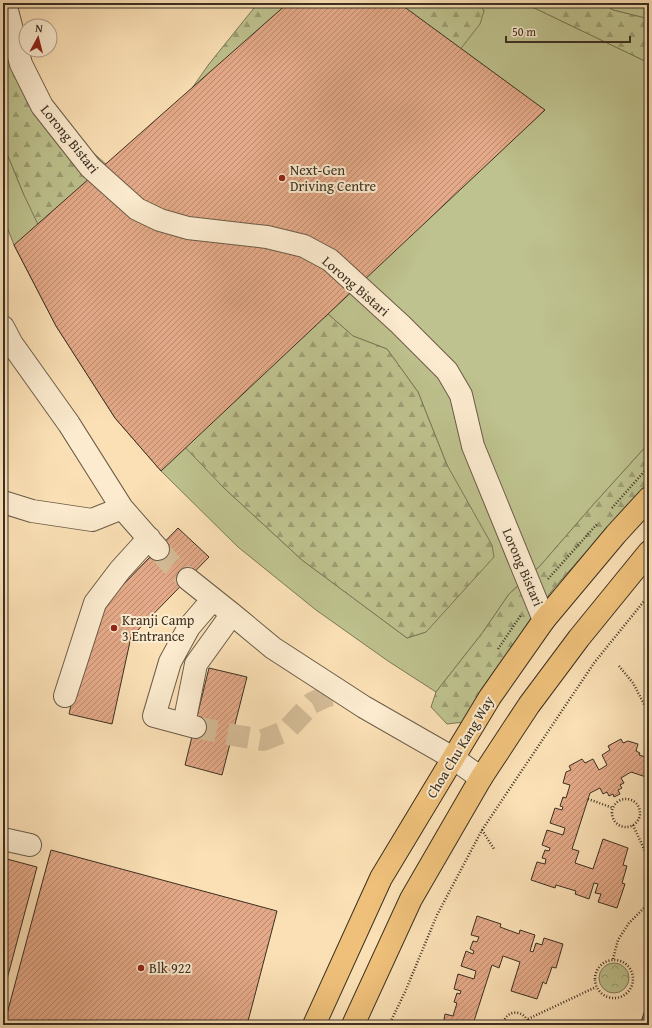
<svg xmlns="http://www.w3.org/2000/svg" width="652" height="1028" viewBox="0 0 652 1028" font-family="'Gentium Book Plus',serif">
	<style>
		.grass { fill: #bec28e; stroke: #7c7958 }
		.forest { fill: url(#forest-firs); stroke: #7c7958 }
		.park { fill: url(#park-crowns); stroke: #7c7958 }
		.building { fill: url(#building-hatch); stroke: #3b3022 }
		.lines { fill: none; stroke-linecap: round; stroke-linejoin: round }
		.minor-tunnel { stroke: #d5bd98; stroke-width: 22; stroke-dasharray: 22 11; stroke-linecap: butt }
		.minor-casing { stroke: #6b5c47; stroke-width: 24 }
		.major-casing { stroke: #3b3022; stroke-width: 24 }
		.path { stroke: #3b3022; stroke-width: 2.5; stroke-dasharray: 1 2; stroke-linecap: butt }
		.minor { stroke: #fcebcf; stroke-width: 22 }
		.major { stroke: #eec07a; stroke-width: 22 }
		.poi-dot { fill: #8f2418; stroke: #fcebcf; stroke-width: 1.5 }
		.labels { text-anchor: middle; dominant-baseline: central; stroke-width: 4; stroke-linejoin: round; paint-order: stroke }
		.street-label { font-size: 14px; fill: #3b3022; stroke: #fcebcf }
		.poi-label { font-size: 14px; fill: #3b3022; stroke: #fcebcf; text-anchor: start }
	</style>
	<defs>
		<pattern id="forest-firs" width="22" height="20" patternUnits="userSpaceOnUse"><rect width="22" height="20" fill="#bec28e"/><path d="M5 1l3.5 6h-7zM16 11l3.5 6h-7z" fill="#9c9e74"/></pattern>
		<pattern id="park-crowns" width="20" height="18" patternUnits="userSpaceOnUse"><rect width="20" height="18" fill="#bec28e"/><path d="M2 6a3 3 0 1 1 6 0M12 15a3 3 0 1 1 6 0" fill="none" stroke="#9c9e74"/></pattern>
		<pattern id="building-hatch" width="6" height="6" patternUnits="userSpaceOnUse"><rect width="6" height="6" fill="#e4a988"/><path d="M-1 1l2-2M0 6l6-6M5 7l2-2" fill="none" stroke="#ba8a6f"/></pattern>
	</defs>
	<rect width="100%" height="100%" fill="#fbe0b5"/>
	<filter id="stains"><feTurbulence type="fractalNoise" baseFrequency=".005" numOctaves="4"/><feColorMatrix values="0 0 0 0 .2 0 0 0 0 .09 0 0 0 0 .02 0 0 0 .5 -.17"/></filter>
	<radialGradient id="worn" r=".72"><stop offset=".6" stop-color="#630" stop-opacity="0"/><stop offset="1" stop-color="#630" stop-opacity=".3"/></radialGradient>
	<path class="grass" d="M479,3H524L649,63V443L592,506L540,566L509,594L483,632L436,692L388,661L316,610L238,547L161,471L115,418L56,326L14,245L3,217V144L24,195L224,488L302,560L407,638L426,632L447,465L418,392L387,349L353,336L294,284L429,78L484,11Z
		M602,3H649V19L613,10Z"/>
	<path class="forest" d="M3,3L64,127L125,181L166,125L209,64L258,3H479L484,11L480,24L448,65L294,284L353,336L387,349L418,392L447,465L492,545L494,557L426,632L407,638L302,560L224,488L157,418L60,271L24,195L3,144Z
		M524,3H602L613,10L649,19V63Z
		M649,443V482L553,589L486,683L464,722L447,724L431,707L436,692L483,632L509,594L540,566L592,506Z"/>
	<path class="park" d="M599 978a15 15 0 1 1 30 0a15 15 0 1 1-30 0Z"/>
	<path class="building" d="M288,3H399L545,110L161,471L115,418L56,326L14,245Z
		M178,528L209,557L131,637L112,724L69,714L90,619Z
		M209,668L247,677L222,775L185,765Z
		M621,739L623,743L628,741L638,744L636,751L640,753L639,755L649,758V778L631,772L621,778L624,783L620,785L622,788L618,790L620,794L614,797L613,794L609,796L607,792L603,794L600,788L590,793L572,849L579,851L575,863L593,869L603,839L628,848L623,865L627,866L622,883L625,884L617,908L598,902L601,894L595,893L598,884L594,883L589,899L575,894L576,891L556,885L555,888L531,880L537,862L545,864L546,859L542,858L545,850L549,851L550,848L542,845L547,830L563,835L565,828L550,823L555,808L562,810L563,807L560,806L563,797L566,798L570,785L563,783L566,772L571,770L569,766L582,759L585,763L593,759L599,770L607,765L602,755L610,750L608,746Z
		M51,850L277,911L247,1025H4Z
		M3,858L37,867L3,994Z
		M477,916L501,924L500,927L519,934L520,930L535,935L530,951L533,952L536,943L542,945L544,938L563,944L556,968L552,967L546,984L543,982L537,999L511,991L520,962L503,956L499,968L492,965L474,1021L476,1025H443L445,1014L453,1016L457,1003L454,1002L457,993L460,994L461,991L454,989L458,974L474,979L476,971L461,966L466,951L473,954L474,951L470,949L473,941L477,942L479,937L471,935Z
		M649,998V1025H640Z"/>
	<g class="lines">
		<path class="minor-tunnel" d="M158,549L172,565L188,579
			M195,727L233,735L263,740L286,731L312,703L327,696L343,694"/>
		<g class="minor-casing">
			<path id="minor" d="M5,3L21,64L42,106L90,167L137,209L160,220L188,228L267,237L304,246L330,260L400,324L447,371L461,395L473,446L544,620
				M3,327L12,344L69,424L122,508L158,549
				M3,502L32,511L92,520L122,508
				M188,579L232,614L273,648L364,707L453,758L481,778
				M65,696L95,603L120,570L149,538
				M184,724L196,664L232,614
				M195,727L154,716L170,662L189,627L213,599
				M3,839L30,845"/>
		</g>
		<g class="major-casing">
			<path id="major" d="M314,1025L381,878L490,697L544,620L616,534L649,498
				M353,1025L411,899L481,778L529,705L579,638L649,552"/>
		</g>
		<path class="path" d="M612,508L649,466
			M548,579L598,523
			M498,649L521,615
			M619,666L633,683L644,704L649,711
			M588,799L613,808
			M612 813a14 14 0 1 1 28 0a14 14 0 1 1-28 0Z
			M633,825L649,860
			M482,830L494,849
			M613,959L618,940L629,923L648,904L649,902
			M595 979a19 19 0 1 1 38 0a19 19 0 1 1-38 0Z
			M528,1019L596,987
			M389,1025L405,992L437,915L482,830L594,663L649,595
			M503,1025C505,1009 525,1008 529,1025"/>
		<use href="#minor" class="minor"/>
		<use href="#major" class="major"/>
	</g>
	<g class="poi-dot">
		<circle cx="282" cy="178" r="4"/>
		<circle cx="114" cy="628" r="4"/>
		<circle cx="141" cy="968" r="4"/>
	</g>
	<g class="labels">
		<g class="street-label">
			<text transform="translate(70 139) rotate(51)">Lorong Bistari</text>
			<text transform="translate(356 286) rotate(41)">Lorong Bistari</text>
			<text transform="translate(523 567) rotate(67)">Lorong Bistari</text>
			<text transform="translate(460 747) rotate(-59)">Choa Chu Kang Way</text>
		</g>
		<g class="poi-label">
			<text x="290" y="170">Next-Gen<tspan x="290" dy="16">Driving Centre</tspan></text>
			<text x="122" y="620">Kranji Camp<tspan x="122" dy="16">3 Entrance</tspan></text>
			<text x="149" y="968">Blk 922</text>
		</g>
	</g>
	<rect width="652" height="1028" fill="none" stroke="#fbe0b5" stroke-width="16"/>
	<rect x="4" y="4" width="644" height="1020" fill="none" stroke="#3b3022" stroke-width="2"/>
	<rect x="8" y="8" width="636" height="1012" fill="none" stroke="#3b3022"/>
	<g transform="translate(38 38) rotate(7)"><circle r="19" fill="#fcebcf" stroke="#afa08a"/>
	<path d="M0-3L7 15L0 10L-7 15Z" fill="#8f2418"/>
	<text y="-6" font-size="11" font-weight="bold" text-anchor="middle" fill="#3b3022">N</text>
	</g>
	<path d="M506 36v6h124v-6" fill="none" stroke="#3b3022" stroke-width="2"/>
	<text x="512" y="36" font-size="12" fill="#3b3022" stroke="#fcebcf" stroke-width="3" paint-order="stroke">50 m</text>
	<rect width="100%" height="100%" filter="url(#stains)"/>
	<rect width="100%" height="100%" fill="url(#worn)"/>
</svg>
